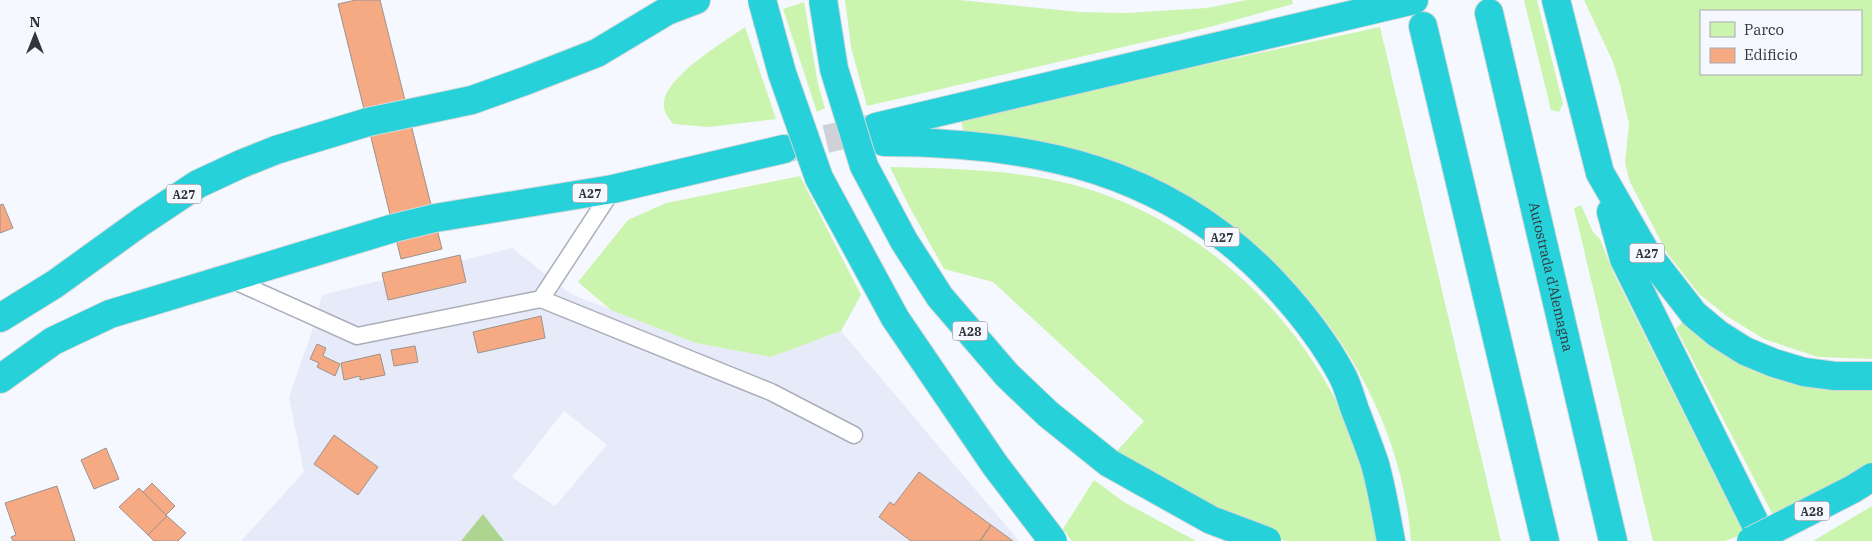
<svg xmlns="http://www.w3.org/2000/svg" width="1872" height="541" viewBox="0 0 1872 541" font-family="'IBM Plex Serif',serif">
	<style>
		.built { fill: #e7ebf9; fill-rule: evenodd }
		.green { fill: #cbf4af; fill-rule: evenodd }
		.forest { fill: #add590 }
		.building { fill: #f5aa83; stroke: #9d928d }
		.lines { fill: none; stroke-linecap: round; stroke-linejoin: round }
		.highway-tunnel { stroke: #cfd1d7; stroke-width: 28; stroke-dasharray: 28 14; stroke-linecap: butt }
		.lane-casing { stroke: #abaeb9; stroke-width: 19 }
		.highway-casing { stroke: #d6d7d7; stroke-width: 30 }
		.lane { stroke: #fff; stroke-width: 16 }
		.highway { stroke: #26d1da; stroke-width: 28 }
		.highway-bridge-casing { stroke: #d6d7d7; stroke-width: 30; stroke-linecap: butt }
		.highway-bridge { stroke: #26d1da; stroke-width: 28 }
		.labels { text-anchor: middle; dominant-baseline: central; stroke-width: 4; stroke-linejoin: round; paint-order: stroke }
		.shield { fill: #f6f8ff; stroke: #6e7074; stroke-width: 1 }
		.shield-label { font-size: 12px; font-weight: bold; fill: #333539 }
		.street-label { font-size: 14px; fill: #333539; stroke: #f6f8ff }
	</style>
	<rect width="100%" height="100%" fill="#f6f8ff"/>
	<path class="built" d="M512,248L571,294L696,343L771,357L841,331L1019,541H504L483,514L461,541H241L304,472L289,397L312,331L322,295ZM564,411L607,445L555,506L512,477Z"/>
	<path class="green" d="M845,0H959L1080,12L1125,13L1207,8L1247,0H1292L1293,4L1210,27L867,106L851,47Z
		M1524,0H1537L1563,104L1559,112L1551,110Z
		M1584,0H1872V359L1818,357L1764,339L1728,317L1699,294L1667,253L1630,182L1625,163L1629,124L1620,85L1613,62ZM1701,11H1861V74H1701Z
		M804,2L818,84L825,108L817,112L783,9Z
		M745,27L776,119L709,127L673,124C668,117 663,112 664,103C666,76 724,42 745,27Z
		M1380,27L1501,541H1411C1402,420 1334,307 1240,233C1223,219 1204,204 1184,195C1164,186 1139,183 1118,178C1067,164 1016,151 964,138L961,117Z
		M890,167C939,168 989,169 1037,177C1175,199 1295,302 1349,428C1365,464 1372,503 1380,541H1285L1221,515L1139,467L1117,451L1144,421L993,282L944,269L909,206Z
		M800,176L861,295L841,331L771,357L696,343L611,310L578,282L628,220L666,203Z
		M1581,205L1593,232L1600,239L1613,272L1744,534L1725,541H1653L1574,208Z
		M1683,322L1709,346L1738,362L1872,388V468L1776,521L1676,328Z
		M1094,480L1124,502L1196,541H1072L1063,529Z
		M1872,506V541H1813Z"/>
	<path class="forest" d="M483,514L504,541H461Z"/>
	<path class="building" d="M356,0H380L442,249L401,259L338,4Z
		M3,204L13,228L0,233V205Z
		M460,255L466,282L388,300L382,273Z
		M541,316L545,338L478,353L473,332Z
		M317,344L326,348L323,356L340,364L335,376L317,367L319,363L310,359Z
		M415,346L418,362L394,366L391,350Z
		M380,354L385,375L360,380V376L344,380L341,363Z
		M334,435L378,467L358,495L314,464Z
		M106,448L119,479L94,489L81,460Z
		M919,472L991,525L980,541H911L879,517L890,502L894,505Z
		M152,483L175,506L166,515L143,492Z
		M57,486L75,541H13L11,537L16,535L5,503Z
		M139,488L167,516L148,535L119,507Z
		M167,516L186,533L178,541H154L148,535Z
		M991,525L1013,541H980Z"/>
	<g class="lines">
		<path class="highway-tunnel" d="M785,149L876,127"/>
		<g class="lane-casing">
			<path id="lane" d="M228,278L357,336L541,299L613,189
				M541,299L771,392L854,435"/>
		</g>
		<g class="highway-casing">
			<g id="highway">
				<path d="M1556,0L1600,173L1645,251L1694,314L1718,334L1745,351L1774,363L1804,372L1835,376H1872"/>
				<path id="s1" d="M1489,13L1613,541"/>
				<path d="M1423,26L1545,541"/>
				<path d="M876,127L1414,0"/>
				<path d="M884,142C1035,142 1169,170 1275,284C1301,312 1324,341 1342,375C1348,386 1351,399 1355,410C1362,428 1369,446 1375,464C1382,489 1386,515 1391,541"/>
				<path d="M1611,212L1624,259L1755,523"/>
				<path d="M0,318L55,284L141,222L198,184L241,164L276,150L368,122L472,100L525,81L597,53L667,11L696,0"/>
				<path d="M0,379L53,341L110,314L394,228L435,218L613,189L784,149"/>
			</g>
		</g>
		<use href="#lane" class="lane"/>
		<use href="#highway" class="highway"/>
		<g class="highway-bridge-casing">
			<path id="highway-bridge" d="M762,0L782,73L819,178L895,318L995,465L1053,541
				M823,0L834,69L864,166L904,241L940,297L1007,375L1048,414L1109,463L1211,520L1267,541
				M1751,541L1853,489L1872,477"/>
		</g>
		<use href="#highway-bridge" class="highway-bridge"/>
	</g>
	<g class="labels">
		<g class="shield">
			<rect x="572.5" y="183.5" width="35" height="19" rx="4"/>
			<rect x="166.5" y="184.5" width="35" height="19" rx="4"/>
			<rect x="1204.5" y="227.5" width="35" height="19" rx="4"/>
			<rect x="1629.5" y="243.5" width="35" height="19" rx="4"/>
			<rect x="952.5" y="321.5" width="35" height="19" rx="4"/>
			<rect x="1794.5" y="501.5" width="35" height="19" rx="4"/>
		</g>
		<g class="shield-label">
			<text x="590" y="193">A27</text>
			<text x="184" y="194">A27</text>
			<text x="1222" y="237">A27</text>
			<text x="1647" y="253">A27</text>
			<text x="970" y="331">A28</text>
			<text x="1812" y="511">A28</text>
		</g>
		<g class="street-label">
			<text stroke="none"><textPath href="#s1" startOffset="271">Autostrada d'Alemagna</textPath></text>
		</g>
	</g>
	<rect x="1700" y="10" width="162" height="65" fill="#f6f8ff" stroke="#a8aab0"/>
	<rect x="1710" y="22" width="25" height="15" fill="#cbf4af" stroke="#a8aab0"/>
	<text x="1744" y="35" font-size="15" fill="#333539">Parco</text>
	<rect x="1710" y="48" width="25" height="15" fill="#f5aa83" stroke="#a8aab0"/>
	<text x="1744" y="60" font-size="15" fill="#333539">Edificio</text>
	<g transform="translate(35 35)" stroke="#f6f8ff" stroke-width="4" paint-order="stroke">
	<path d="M0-4L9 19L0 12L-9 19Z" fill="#333539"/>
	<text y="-8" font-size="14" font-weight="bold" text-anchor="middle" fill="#333539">N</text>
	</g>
</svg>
